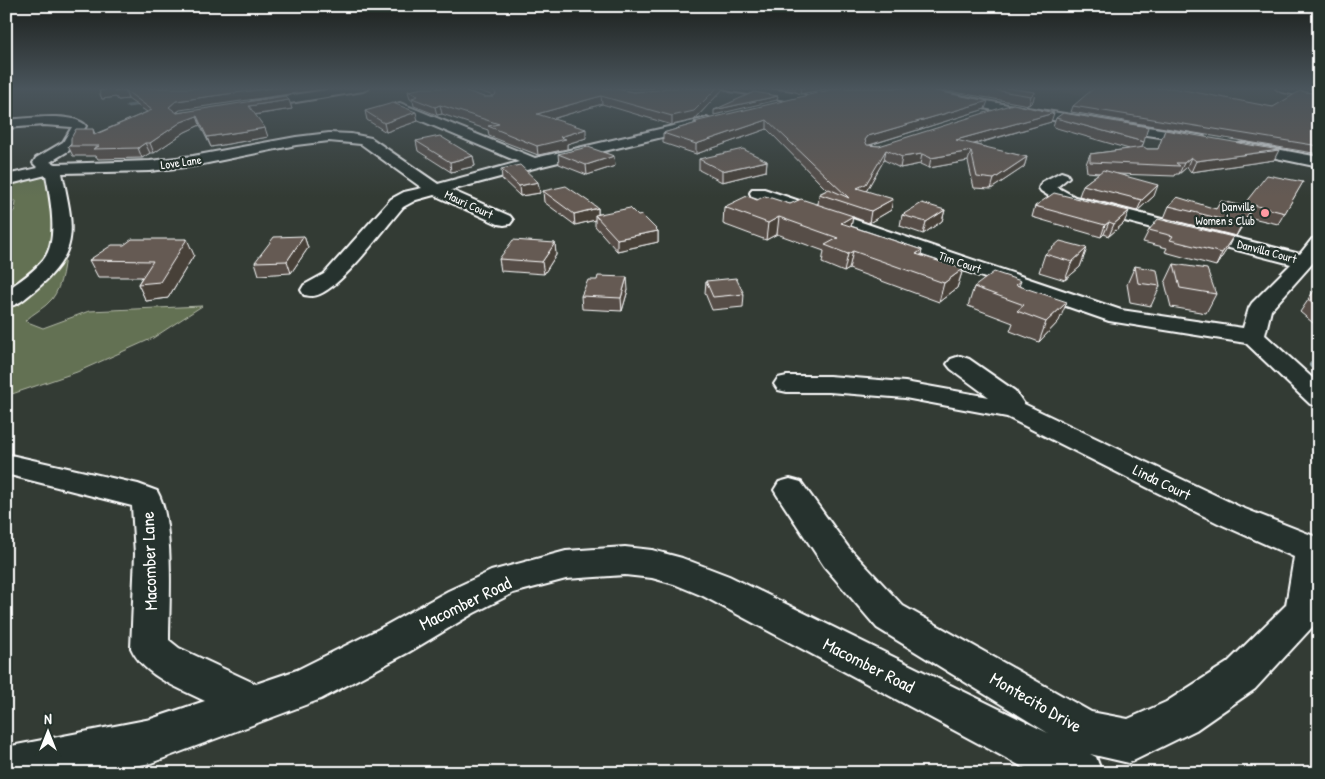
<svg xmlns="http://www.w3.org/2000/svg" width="1325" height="779" viewBox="0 0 1325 779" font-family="'Patrick Hand',sans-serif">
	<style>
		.built { fill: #42443d }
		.green { fill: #647152; stroke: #b2b8a8 }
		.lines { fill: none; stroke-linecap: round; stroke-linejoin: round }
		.stream-far1 { stroke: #91a3a7; stroke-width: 3 }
		.stream { stroke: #91a3a7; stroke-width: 6 }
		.minor-casing { stroke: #fff; stroke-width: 4 }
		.major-casing { stroke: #fff; stroke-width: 3 }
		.minor { fill: #26332d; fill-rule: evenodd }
		.major { fill: #26332d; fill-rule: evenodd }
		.wall { fill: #574d47; stroke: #fff }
		.shaded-wall { fill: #473f39; stroke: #fff }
		.building { fill: #655a52; stroke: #fff }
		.poi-dot { fill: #ff9aa2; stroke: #26332d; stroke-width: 2 }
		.labels { text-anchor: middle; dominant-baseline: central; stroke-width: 4.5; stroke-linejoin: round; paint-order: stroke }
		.far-street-label { font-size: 12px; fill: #fff; stroke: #26332d }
		.far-poi-label { font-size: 12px; fill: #fff; stroke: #26332d; text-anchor: end }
		.street-label { font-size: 15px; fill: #fff; stroke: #26332d }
		.near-street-label { font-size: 18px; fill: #fff; stroke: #26332d }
	</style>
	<rect width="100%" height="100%" fill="#333b34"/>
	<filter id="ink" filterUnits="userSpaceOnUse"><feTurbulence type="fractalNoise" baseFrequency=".02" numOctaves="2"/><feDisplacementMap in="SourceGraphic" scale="10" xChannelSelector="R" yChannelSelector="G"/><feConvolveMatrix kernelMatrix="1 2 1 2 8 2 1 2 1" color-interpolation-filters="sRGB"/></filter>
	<g filter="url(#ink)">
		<path class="built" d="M1057,88H1260L1319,99V132L1050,90Z"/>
		<path class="green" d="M59,170L63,174C65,205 72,274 52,299C45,308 33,313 25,321L43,328L89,311L202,306L153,338L77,372L6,396V218L15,210L16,201H6V182Z"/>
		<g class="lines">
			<path class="stream-far1" d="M127,106L143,104"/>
			<path class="stream" d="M1312,365L1319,370"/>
			<g class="minor-casing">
				<path id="minor" d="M340,88H369L363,91L253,109L247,105L253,101Z
					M724,88C741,88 801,88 811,99L805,103L730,91Z
					M894,88H918L1008,105L1198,135L1203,136L1205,139L1203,142L1198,143L1008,113L900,91Z
					M400,103L535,158L707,118L714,122L712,125L538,167L451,190L510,216L513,220L510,224L504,225L498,224L434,195L416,200L403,207C384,229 345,283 320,294C314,297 310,296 304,295L301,290L304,285L324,274L391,199L404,192L422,188L361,144L329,141L296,145L193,166L150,171L62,173C74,230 81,252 33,292C25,298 17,307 6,306V291C19,281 34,272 44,259C59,240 50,197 46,175L6,185V175L38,168L33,163L36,158L63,142L72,127L44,125L6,128V120C24,119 74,111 86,126L73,148L50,162L56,164L150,161L193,156L296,137L329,133L351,134L371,138L438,184L519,162L396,110L394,107L396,104Z
					M1243,143L1319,157V167L1238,150L1236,147L1238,144Z
					M1061,172L1067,174L1069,177L1057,187L1075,197L1300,254L1312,239L1319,237V256L1271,310L1265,335L1319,384V406L1310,404L1246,343L1109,321L752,197L750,193L752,189H764L1121,310L1243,328L1249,308L1252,303L1291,264L1063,205L1041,191L1039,188L1042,182Z
					M960,356L969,359L1015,391L1024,404L1240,507L1319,538V618L1316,623L1255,689L1196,730L1129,763L1090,754L1096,757L1102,773H1034L703,596L674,584L652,578L625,575L566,579L513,593L474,613L409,652L321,699L151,763L99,773H6V747L151,719L205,701C178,687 144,677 131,648L135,554L132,506L6,474V454L138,484L157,491C175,522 169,603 169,640L179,648L256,684L297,670L381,628L448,591L491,571L566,551L625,547L652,550L682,558L729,576L1048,733L877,628L824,566L779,498L774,490L779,482L790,479L801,482L848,547L903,606L1091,712L1128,719L1166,702L1227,663L1286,605L1294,557L1218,523L1007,417L905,398L829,392H787L778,390L774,384L778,378L787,376H829L905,382L989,397L951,369L947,364L951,359Z"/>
			</g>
			<g class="major-casing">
				<path id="major" d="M1275,88H1301L1319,91V99L1281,92Z"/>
			</g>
			<use href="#minor" class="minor"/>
			<use href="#major" class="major"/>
		</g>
		<path class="wall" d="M118,88L180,110L176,113L289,100L292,109L255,115L268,137L211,147L200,125L185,132L154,153H150L142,158L98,159L96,156H73L68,146L93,129L95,134L147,112L128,99L118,100L116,97L102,99L99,91Z
			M471,88H610L634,92L723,89L694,120L672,125L602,104L552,119L586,138L567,144V149L538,155L489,136L488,130L442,114L437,115L414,106L413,101L410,99L408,91L484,97H493L494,96Z
			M621,88H654L641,89Z
			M773,88H830L800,94L794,91Z
			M931,88H1006L1035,92L1033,101L1029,105Z
			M1319,94V154L1071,112L1073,106L1273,107Z
			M985,109L870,145L879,146L1051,122L973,145L1027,157L1024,167L991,189L974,188L968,161L929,168L920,164L900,168L884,160L866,191L891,210L869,223L853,217L851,226L922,250L921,255L963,269L957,288L939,302L849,269L844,272L822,263L824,251L777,234L766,240L723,224L724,207L757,200L790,204H818L819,194L827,190L767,129L696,154L663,143V133L694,124V122Z
			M365,111L418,121L386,132L367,120Z
			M1056,118L1144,142L1142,147L1147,149H1158L1165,130L1274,160L1191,172L1187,167L1179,174H1176L1175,176L1117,174L1154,196L1137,211L1079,196L1083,185L1099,173L1087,172L1086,164L1090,154L1129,149L1053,127Z
			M416,141L473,156L475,166L451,172L418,151Z
			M558,154L615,166L587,175L559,164Z
			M699,159L767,161L766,171L722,182L699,170Z
			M501,169L540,193L520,196L502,179Z
			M1303,182L1278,224L1248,217L1236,236L1164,218L1169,206L1216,209L1243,206L1245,203Z
			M543,191L598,208V214L638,216L658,231V242L617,251L595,226V220L575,225L544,202Z
			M1035,206L1124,223L1109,236L1104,234L1101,237L1032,217Z
			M945,210L942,221L923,234L900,226L902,215Z
			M1149,230L1233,237L1227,249L1216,266L1165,252L1167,248L1143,242Z
			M304,236L308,248L291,273L259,275L255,262Z
			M555,243L556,255L544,274L501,271L499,259Z
			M1087,248L1080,267L1065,280L1039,272L1045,254Z
			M194,255L168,298L146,301L138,284L142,277H98L89,260Z
			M1174,264L1216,294L1206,313L1171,307L1165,283Z
			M1135,266L1160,286L1151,306L1130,302L1127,284Z
			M706,281L744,294L743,307L712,310L705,293Z
			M1021,281L1019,286L1059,321L1039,342L1010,331L1013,323L968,306L974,287Z
			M1319,284V328L1300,312Z
			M628,290L622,311L582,309L581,296Z"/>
		<path class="shaded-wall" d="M114,88L125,90L128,99L118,100L116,97L102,99L99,91Z
			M271,88H330L180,110L172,115L169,107L176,101Z
			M717,88H723V89L694,120L672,125V116Z
			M801,88H830L800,94Z
			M1035,92L1033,101L1029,105L1031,96Z
			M601,96L602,104L538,123L537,114Z
			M778,96L777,100L714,115V110Z
			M289,100L292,109L252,115L249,106Z
			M988,101L985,109L866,146L865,140L868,136Z
			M440,105L442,114L437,115L435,107Z
			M416,112L418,121L386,132L384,123Z
			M1054,113L1051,122L953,150L956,140Z
			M197,116L200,125L185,132L154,153L150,143L181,122Z
			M767,120V129L696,154V144Z
			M265,128L268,137L211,147L207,137Z
			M586,129V138L567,144V149L538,155L537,146L560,137Z
			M145,143L150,153L142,158L138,148Z
			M886,150L884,160L864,195L857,188Z
			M1279,150L1274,160L1191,172L1196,161Z
			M971,151L968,161L929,168L931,158Z
			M922,154L920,164L900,168L902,157Z
			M473,156L475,166L451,172L450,162Z
			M614,156L615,166L587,175L586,165Z
			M1027,157L1024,167L991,189L994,179Z
			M1191,157L1187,167L1179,174L1184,163Z
			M767,161L766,171L722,182V171Z
			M538,182L540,193L520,196L519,186Z
			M1158,185L1154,196L1137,211L1142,200Z
			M893,199L891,210L869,223L871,211Z
			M598,208V219L595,215V220L575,225L574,214Z
			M1252,208L1246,220L1236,236L1242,224Z
			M945,210L942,221L923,234L926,222Z
			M1129,211L1124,223L1109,236L1114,224Z
			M853,216L850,233L841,223Z
			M779,217L777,234L766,240L768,223Z
			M1109,222L1104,234L1101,237L1105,225Z
			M658,231V242L617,251V239Z
			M304,236L308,248L291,273L287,261Z
			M1233,237L1227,249L1216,266L1222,253Z
			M187,239L194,255L168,298L146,301L138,284Z
			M555,243L556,255L544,274L542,262Z
			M1087,248L1080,267L1065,280L1072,262Z
			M922,250L918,268L916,254Z
			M853,251L849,269L844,272L848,254Z
			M963,269L957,288L939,302L944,283Z
			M627,277L628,290L622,311L621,298Z
			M1067,302L1059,321L1039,342L1046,322Z"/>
		<path class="building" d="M99,88H271L176,101L169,107L177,113L285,96L289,100L249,106L265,128L207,137L197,116L181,122L150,143H145L138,148L93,149L99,146H68L71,145V138L76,129H93L94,135L152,110L125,90L114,92V88L99,91Z
			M423,88H458L484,97H493L496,94L493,88H610L634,92L658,90L665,88H717L694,111L672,116L601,96L537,114L586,129L560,137L566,139L537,146L488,126L499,124L440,105L435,107L412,98L418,96L408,91Z
			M838,88H920L988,101L868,136L865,140L867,145L879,146L1013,104L1054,113L956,140L1027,157L994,179L977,177L971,151L931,158L922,154L902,157L886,150L866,184L857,188L893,199L871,211L819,194L829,189L849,198L767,120L696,144L663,133L697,123L694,122Z
			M982,88H1006L1035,92L1031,96Z
			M1094,88H1173L1273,107L1300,91L1319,94V146L1073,106Z
			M754,92L778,96L714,110Z
			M393,103L416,112L384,123L365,111Z
			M1063,113L1148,127L1144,142L1056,118Z
			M1165,130L1279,150L1196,161L1191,157L1184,163H1176L1180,166L1090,162V154L1144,147L1147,149H1158Z
			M440,136L473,156L450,162L416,141Z
			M588,147L614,156L586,165L558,154Z
			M743,149L767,161L722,171L699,159Z
			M520,165L538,182L519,186L501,169Z
			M1103,170L1158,185L1142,200L1083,185Z
			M1267,175L1303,182L1285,213L1245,203Z
			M566,186L598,208L574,214L543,191Z
			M1054,193L1129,211L1114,224L1109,222L1105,225L1035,206Z
			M747,196L757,200L765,196L790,204L801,199L853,216L841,223L922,250L916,254L963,269L944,283L853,251L848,254L825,245L838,238L779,217L768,223L724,207Z
			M1177,197L1216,209L1221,201L1252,208L1242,224L1169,206Z
			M922,203L945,210L926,222L902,215Z
			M630,208L638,216L642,215L658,231L617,239L595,215Z
			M1158,219L1233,237L1222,253L1170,240L1173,236L1149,230Z
			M304,236L287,261L255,262L274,237Z
			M132,239H187L160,282L138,284L153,261L89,260L112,245H124Z
			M513,240L555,243L542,262L499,259Z
			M1060,241L1087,248L1072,262L1045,254Z
			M1174,264L1207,269L1216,294L1180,288Z
			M1135,266L1157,270L1160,286L1138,283Z
			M994,272L1021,281L1016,285L1067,302L1046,322L1017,311L1024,305L974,287Z
			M598,276L627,277L621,298L581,296L588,280H597Z
			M736,278L744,294L713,297L706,281Z
			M1319,284V308L1308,299Z"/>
	</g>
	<linearGradient id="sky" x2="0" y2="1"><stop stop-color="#1c201d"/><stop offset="0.45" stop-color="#4a555c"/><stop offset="1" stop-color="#4a555c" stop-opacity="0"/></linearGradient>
	<rect width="1325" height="197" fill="url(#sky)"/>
	<circle class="poi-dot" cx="1265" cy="213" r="5"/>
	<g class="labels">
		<g class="far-street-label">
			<text transform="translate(181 162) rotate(-8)">Love Lane</text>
			<text transform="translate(469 204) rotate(25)">Mauri Court</text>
			<text transform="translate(1267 251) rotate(15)">Danvilla Court</text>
			<text transform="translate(960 262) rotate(19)">Tim Court</text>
		</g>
		<g class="far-poi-label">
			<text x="1255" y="206">Danville<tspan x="1255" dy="14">Women's Club</tspan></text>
		</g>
		<g class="street-label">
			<text transform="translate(1162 482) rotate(26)">Linda Court</text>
		</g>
		<g class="near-street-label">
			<text transform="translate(149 561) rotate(-92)">Macomber Lane</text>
			<text transform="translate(465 603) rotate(-26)">Macomber Road</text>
			<text transform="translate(869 665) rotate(27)">Macomber Road</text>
			<text transform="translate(1036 702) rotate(30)">Montecito Drive</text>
		</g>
	</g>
	<rect width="1325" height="779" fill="none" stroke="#26332d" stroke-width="25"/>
	<rect x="12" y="12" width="1300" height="754" fill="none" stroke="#fff" stroke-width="2" filter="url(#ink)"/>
	<g transform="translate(48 732)" stroke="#26332d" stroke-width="4" paint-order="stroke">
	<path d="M0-4L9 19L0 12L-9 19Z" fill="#ffffff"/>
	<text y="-8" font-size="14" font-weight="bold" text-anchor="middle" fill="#ffffff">N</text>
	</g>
</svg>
